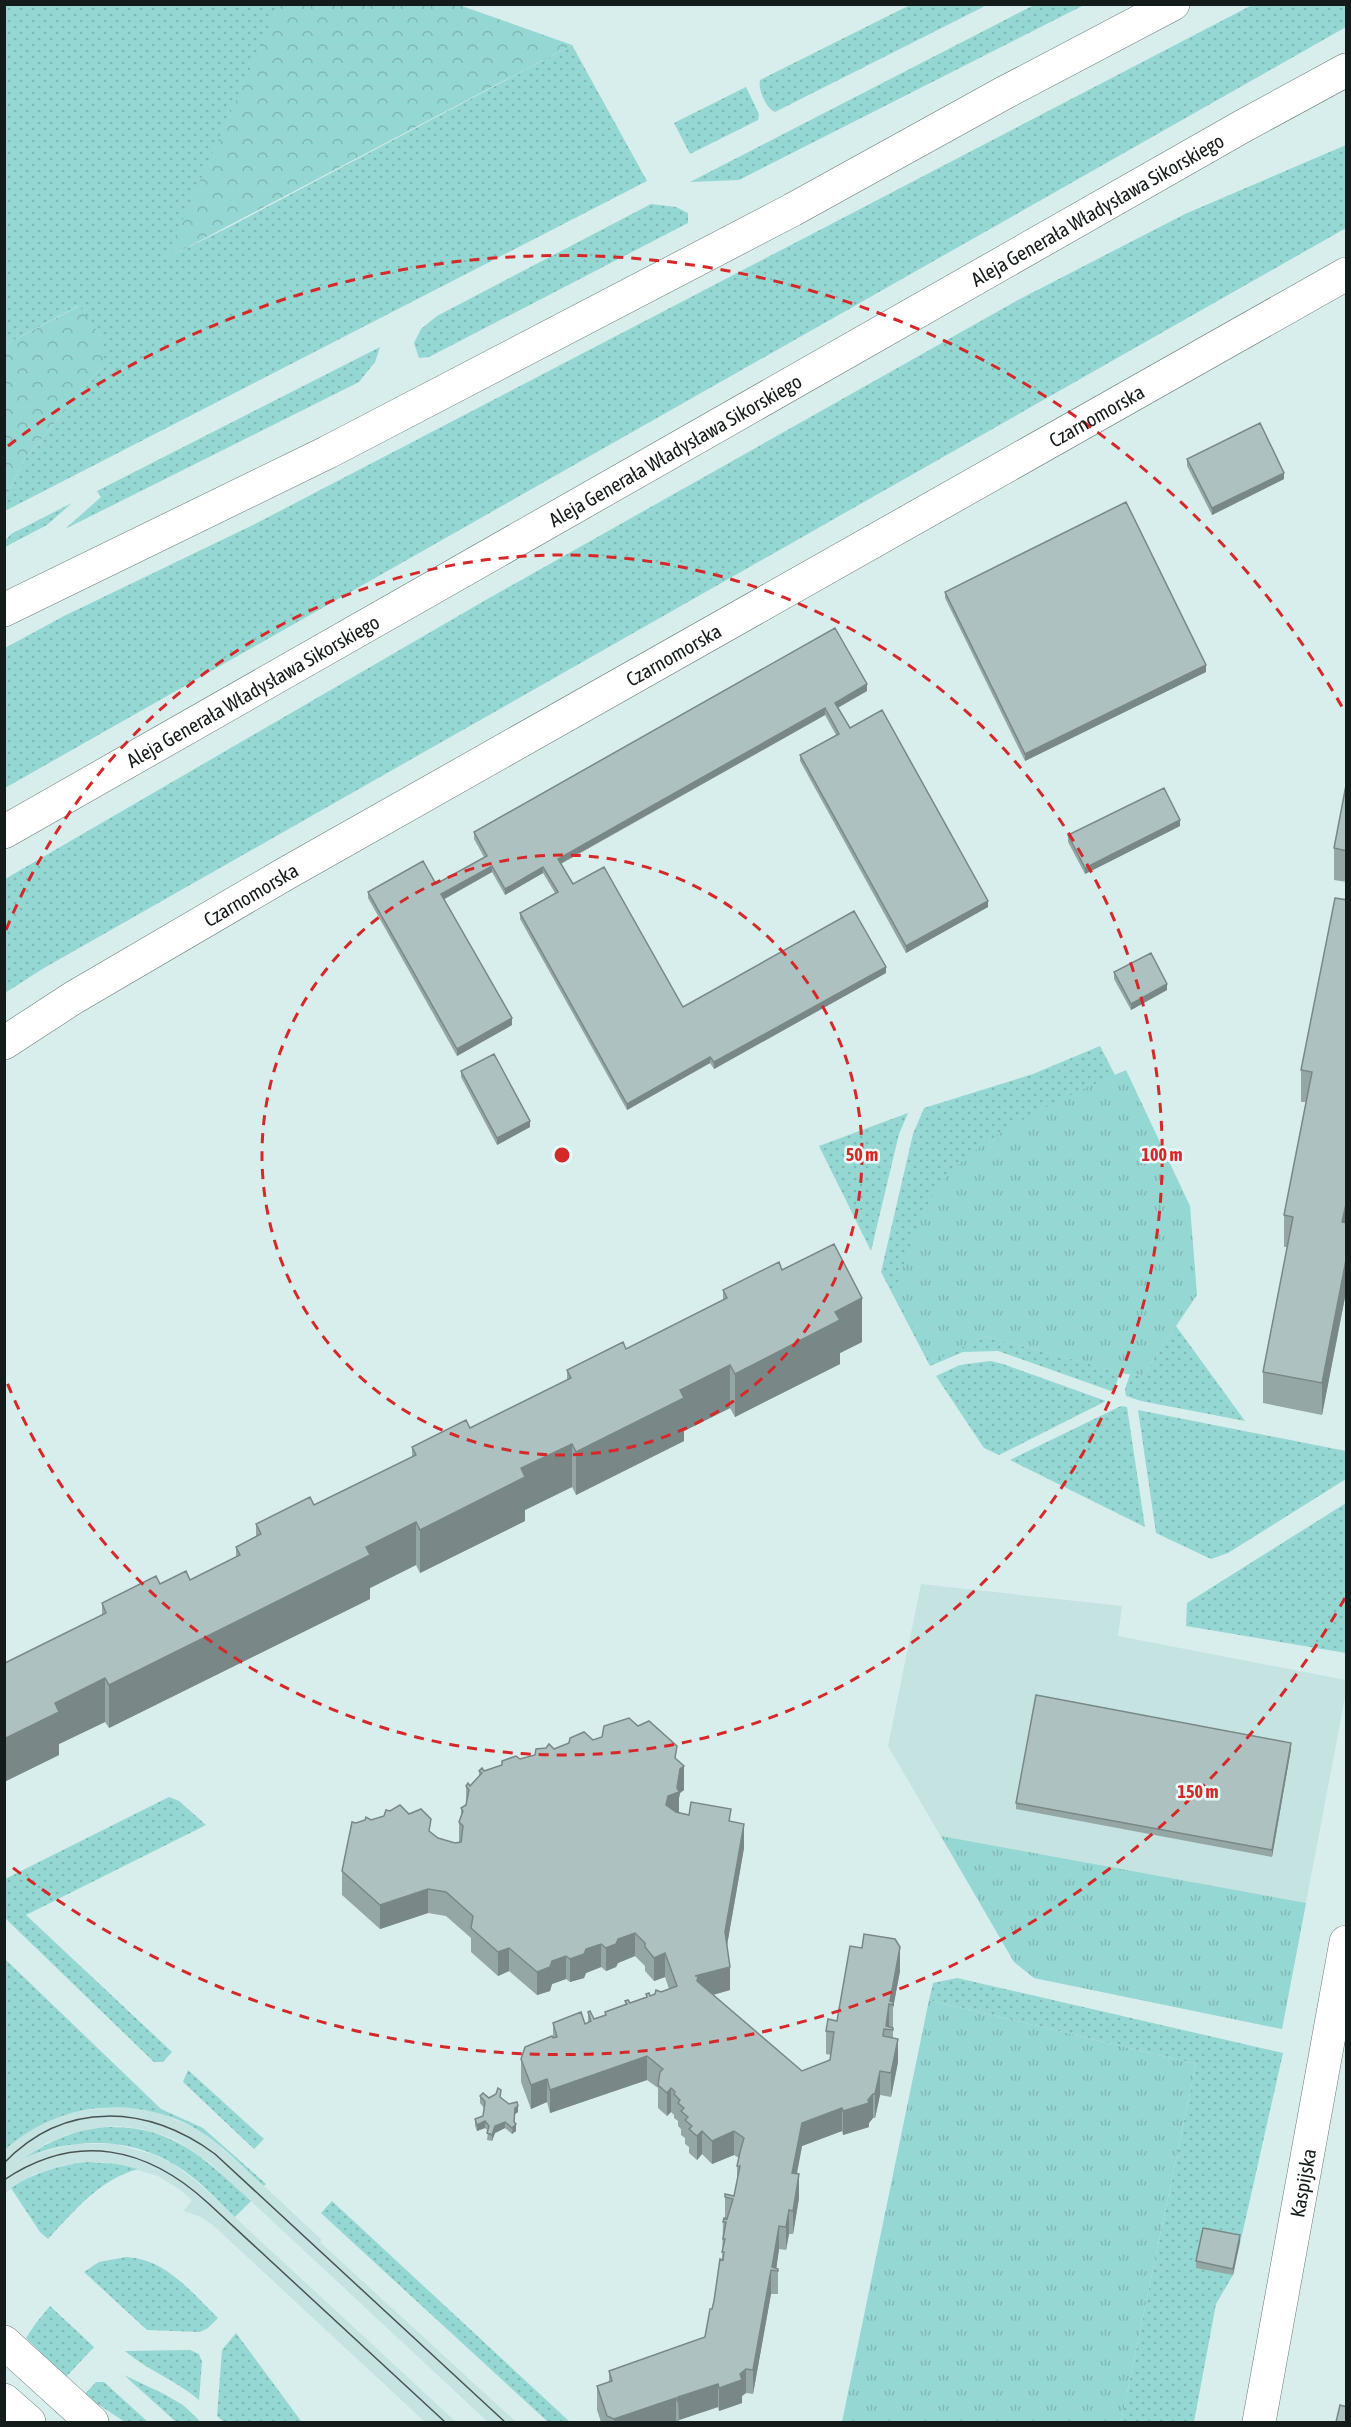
<svg xmlns="http://www.w3.org/2000/svg" width="1351" height="2427" viewBox="0 0 1351 2427" font-family="'Asap Condensed',sans-serif">
	<style>
		.built { fill: #c4e3e1 }
		.grass { fill: url(#grass-dots) }
		.forest { fill: url(#forest-crowns) }
		.park { fill: url(#park-tufts) }
		.lines { fill: none; stroke-linecap: round; stroke-linejoin: round }
		.minor-casing { stroke: #657877; stroke-width: 34 }
		.major-casing { stroke: #657877; stroke-width: 34 }
		.minor { stroke: #fff; stroke-width: 33 }
		.major { stroke: #fff; stroke-width: 33 }
		.tram { stroke: #485452; stroke-width: 1.5 }
		.wall { fill: #95a7a5 }
		.shaded-wall { fill: #798886 }
		.building { fill: #adc2c0; stroke: #798886; stroke-width: 1.5 }
		.ring { fill: none; stroke: #d62828; stroke-width: 3; stroke-dasharray: 10 8 }
		.labels { text-anchor: middle; dominant-baseline: central; stroke-width: 5; stroke-linejoin: round; paint-order: stroke }
		.street-label { font-size: 20px; fill: #141c1b; stroke: #e6fbf9 }
		.centre { fill: #d62828; stroke: #e6fbf9; stroke-width: 3 }
		.ring-label { font-size: 18px; text-anchor: middle; font-weight: bold; fill: #d62828; stroke: #e6fbf9; stroke-width: 5; stroke-linejoin: round; paint-order: stroke }
	</style>
	<defs>
		<pattern id="grass-dots" width="8" height="8" patternUnits="userSpaceOnUse" patternTransform="scale(1.5)"><rect width="8" height="8" fill="#95d7d2"/><path d="M2 2h.1M6 6h.1" fill="none" stroke="#80b8b4" stroke-width="1.8" stroke-linecap="round"/></pattern>
		<pattern id="forest-crowns" width="20" height="18" patternUnits="userSpaceOnUse" patternTransform="scale(1.5)"><rect width="20" height="18" fill="#95d7d2"/><path d="M2 6a3 3 0 1 1 6 0M12 15a3 3 0 1 1 6 0" fill="none" stroke="#80b8b4"/></pattern>
		<pattern id="park-tufts" width="24" height="20" patternUnits="userSpaceOnUse" patternTransform="scale(1.5)"><rect width="24" height="20" fill="#95d7d2"/><path d="M3 7l-1-3M5 7V3M7 7l1-3M15 17l-1-3M17 17v-4M19 17l1-3" fill="none" stroke="#80b8b4"/></pattern>
	</defs>
	<rect width="100%" height="100%" fill="#d8eeec"/>
	<path class="built" d="M921,1584L1122,1606L1118,1636L1346,1680V1692L1282,2029L1034,1978L1014,1962L888,1746Z
		M108,2107L140,2108L159,2113L195,2128L209,2137L264,2186L322,2240L320,2242L516,2422H488L210,2163L174,2139L142,2129L117,2126L96,2128L66,2135L47,2143L29,2155L75,2144H114L152,2154L175,2165L198,2183L456,2422H425L214,2226L201,2217L184,2211L192,2200L179,2189L158,2176L117,2164L97,2162L64,2165L34,2174L5,2193V2150L16,2139L29,2130L65,2114Z"/>
	<path class="grass" d="M912,4L987,5L775,112C766,108 758,90 760,80Z
		M1254,4L1346,5V27L5,788V648L64,616L253,525Z
		M4,5H279L166,258L229,227L572,45L647,181L5,511V499L24,460L103,365V339L78,306L5,345Z
		M1034,5H1084L739,180L690,182Z
		M746,87L759,114L758,120L690,154L674,123Z
		M1346,145V228L44,968L5,993V879L484,601L1018,300L1185,214Z
		M651,204L676,207L688,213V223L429,357L419,358L414,343L421,329L437,316Z
		M380,347L375,362L359,382L65,529L101,497L97,491Z
		M72,503L47,525L5,547V541L11,534Z
		M1100,1046L1115,1075C1051,1105 993,1132 942,1182L931,1362L985,1336L1120,1372L1115,1388L1111,1391L998,1351L963,1352L930,1366L881,1272L913,1134L924,1108L1033,1074Z
		M908,1113L899,1134L871,1251L819,1146Z
		M1176,1326L1245,1421L1141,1401L1126,1396L1125,1389L1130,1374L1143,1375Z
		M990,1361L1003,1364L1106,1401L999,1455L984,1448L936,1376L960,1365Z
		M1121,1406L1127,1407L1145,1527L1010,1460Z
		M1138,1410L1346,1451V1479L1228,1553L1211,1559L1156,1533Z
		M1346,1503V1653L1186,1626L1187,1603Z
		M169,1797L179,1801L206,1825L26,1915L172,2052L163,2062H154L5,1918V1879Z
		M5,1959L161,2109L203,2128L266,2184L264,2186C241,2166 220,2142 193,2127C132,2094 56,2103 5,2150Z
		M957,1978L1283,2053L1233,2275L1216,2304L1194,2422H1121L1196,2064L929,2000L933,1983Z
		M188,2070L264,2139L254,2149L183,2082Z
		M106,2127C173,2125 205,2159 251,2201L235,2217C217,2200 198,2179 177,2166C131,2137 75,2137 26,2157C51,2140 75,2130 106,2127Z
		M88,2162L117,2164L138,2169C99,2180 75,2210 48,2239L40,2232L11,2188C35,2172 60,2165 88,2162Z
		M332,2201L570,2422H548L335,2226L321,2213Z
		M126,2257C166,2259 191,2292 218,2318L208,2328L200,2332L147,2330L84,2272L99,2262Z
		M50,2306L94,2347L66,2377L26,2338L36,2323Z
		M236,2333L301,2421L300,2422H224L217,2416L222,2350Z
		M190,2350L199,2354L202,2362L199,2400C176,2380 148,2371 125,2351Z
		M124,2375L164,2394L183,2405L199,2420V2422H176Z
		M96,2382H104L148,2422H125L84,2395Z"/>
	<path class="forest" d="M279,4L459,5L572,45L165,259Z
		M79,306L103,339V365L24,460L5,499V345Z"/>
	<path class="park" d="M1126,1070L1190,1206L1197,1295L1143,1375L1126,1374L985,1336L931,1363L894,1292C908,1256 918,1213 942,1182C977,1136 1073,1093 1126,1070Z
		M941,1836L1306,1903L1282,2029L1034,1978L1014,1962Z
		M929,2000L1196,2064L1121,2422H842Z"/>
	<g class="lines">
		<g class="minor-casing">
			<g id="minor">
				<path id="s1" d="M4,1043L73,998L285,874L1346,274"/>
				<path d="M4,2342L92,2422"/>
				<path d="M4,2400L29,2422"/>
				<path id="s2" d="M1259,2422L1346,1942"/>
			</g>
		</g>
		<g class="major-casing">
			<g id="major">
				<path d="M4,610L328,452L792,210L1002,94L1173,4"/>
				<path id="s3" d="M4,832L1243,126L1346,70"/>
			</g>
		</g>
		<use href="#minor" class="minor"/>
		<use href="#major" class="major"/>
		<path class="tram" d="M4,2163C65,2099 148,2105 215,2154L505,2422
			M4,2180C77,2131 147,2147 208,2203L445,2422"/>
	</g>
	<path class="wall" d="M1187,459L1284,479L1212,515L1187,466Z
		M945,592L1206,672L1025,761L945,598Z
		M867,691L838,708L850,728L988,907L906,953L800,761V755L836,735L825,715L561,864L573,884L683,1007L886,973L714,1069L710,1063L627,1110L520,919V913L555,893L543,873L505,895L492,872L444,899L512,1025L457,1056L368,898V892L436,884L484,857L474,839V832Z
		M1347,780V882L1334,880V848Z
		M1180,826L1085,874L1068,842V835Z
		M1347,900V1287L1322,1415L1263,1403V1372L1287,1247H1284V1215L1306,1102H1301V1070Z
		M1114,972L1167,990L1131,1010L1114,979Z
		M461,1071L530,1127L497,1145L461,1077Z
		M782,1270L862,1342L840,1353V1364L735,1417L730,1408L684,1431V1441L576,1495L572,1487L525,1510V1521L420,1573L416,1565L370,1588V1599L109,1728L105,1722L59,1744V1755L4,1782V1662L5,1663L102,1615V1603L160,1584L190,1580L236,1557V1547L256,1536V1524L314,1505L412,1457V1447L470,1428L567,1380V1370L626,1349L723,1300V1290Z
		M593,1740L677,1760L684,1790L680,1793L679,1798V1813L731,1822L744,1848L727,1946L730,1990L713,1995L802,2071L830,2060L831,2055L826,2054V2031L837,2021L900,1971L893,2008V2038L898,2062L891,2097L880,2095L875,2118H873L869,2123V2127L843,2135L842,2131L802,2146L797,2174L799,2198L793,2234H789L786,2250L779,2249L776,2268L778,2269V2294H771L753,2394L746,2393L742,2396V2403L719,2411L718,2407L679,2420V2422H676V2421L673,2422H601L597,2410V2386L609,2382V2371L705,2337L712,2309L722,2260L723,2222L725,2219V2197L734,2196L737,2180V2166L739,2158L734,2155L712,2164L702,2154L697,2160L689,2153V2147L685,2144V2138L681,2135V2129L678,2126V2121L674,2118V2115L671,2112L667,2116L658,2108V2088L647,2080L550,2113L547,2102L531,2109L521,2082V2059L553,2038V2023L585,2024L588,2022V2012L594,2019L605,2016V2012L625,2005V2001L630,2003L646,1997V1994L650,1996L669,1989L665,1977L654,1981L645,1971V1966L635,1956L618,1963L616,1967L606,1971L601,1967L586,1973L584,1978L570,1982L566,1979L552,1984L550,1991L537,1995L509,1971L498,1976L471,1952V1938L446,1916L428,1913L380,1929L342,1895V1871L356,1823L371,1820L431,1833L438,1838L455,1843L459,1842V1822L461,1816V1808L466,1805V1786H470L479,1776V1771H484L554,1749Z
		M1291,1749L1272,1857L1016,1809V1803Z
		M480,2096L501,2098L518,2112L515,2114L514,2122L516,2131L512,2134L505,2128L495,2133L492,2141L487,2140L488,2131L485,2128L477,2131L475,2126V2119L483,2116L484,2108L480,2103Z
		M1240,2241L1233,2275L1196,2268V2261Z"/>
	<path class="shaded-wall" d="M1284,473V479L1212,515V508Z
		M1206,665V672L1025,761V754Z
		M867,684V691L835,709V703Z
		M825,708V715L558,865V859Z
		M1180,820V826L1085,874V868Z
		M492,866V872L441,901V894Z
		M543,867V873L505,895V889Z
		M988,901V907L906,953V946Z
		M886,967V973L714,1069V1062Z
		M1167,984V990L1131,1010V1004Z
		M512,1018V1025L457,1056V1049Z
		M710,1057V1063L627,1110V1104Z
		M530,1121V1127L497,1145V1138Z
		M1347,1200V1232L1342,1222Z
		M1347,1255V1287L1322,1415V1383Z
		M862,1298V1342L840,1353V1364L735,1417V1374L835,1312Z
		M730,1365V1408L684,1431V1441L576,1495V1452L680,1390Z
		M572,1444V1487L525,1510V1521L420,1573V1530L521,1468Z
		M416,1522V1565L370,1588V1599L109,1728V1685L366,1547Z
		M105,1678V1722L59,1744V1755L4,1782V1739L55,1703Z
		M1291,1743V1749L1272,1857V1850Z
		M684,1766V1790L680,1793L679,1798V1815L666,1805L668,1796L677,1788L680,1769Z
		M744,1824V1848L725,1956V1932Z
		M428,1889V1913L380,1929V1905Z
		M635,1933V1956L618,1963L616,1967L606,1971V1948L618,1939Z
		M601,1944V1967L586,1973L584,1978L570,1982V1959L586,1949Z
		M900,1947V1971L893,2008V2028V2005L890,2001Z
		M509,1948V1971L498,1976V1952Z
		M665,1953V1977L654,1981V1958Z
		M566,1956V1979L552,1984L550,1991L537,1995V1972L552,1961Z
		M730,1967V1990L698,1999L695,1976Z
		M889,2004V2028L886,2026Z
		M898,2039V2062L891,2097V2073Z
		M647,2056V2080L550,2113V2090Z
		M880,2071V2095L875,2118V2094Z
		M547,2079V2102L531,2109V2085Z
		M671,2088V2112L667,2116V2093Z
		M873,2094V2118L869,2123V2127L843,2135V2111L868,2100Z
		M518,2106V2112L515,2114L514,2126L516,2124V2131L512,2134L515,2108Z
		M842,2108V2131L802,2146L792,2197V2173L802,2123Z
		M485,2121V2128L477,2131V2125Z
		M505,2122V2128L495,2133L492,2141V2135L495,2126Z
		M702,2131V2154L697,2160V2136Z
		M734,2131V2155L712,2164V2141Z
		M799,2174V2198L793,2234V2211Z
		M789,2210V2234L786,2250V2227Z
		M779,2226V2249L776,2271L772,2267Z
		M1240,2235V2241L1233,2275V2269Z
		M771,2270V2294L753,2394V2370Z
		M746,2369V2393L742,2396V2403L719,2411V2388L740,2374Z
		M718,2384V2407L679,2420L678,2397Z
		M676,2398V2421L673,2422H614V2419Z"/>
	<path class="building" d="M1260,423L1284,473L1212,508L1187,459Z
		M1126,502L1206,665L1025,754L945,592Z
		M835,628L867,684L835,703L850,728L882,710L988,901L906,946L800,755L839,734L825,708L558,859L573,884L604,867L683,1007L854,911L886,967L714,1062L710,1057L627,1104L520,913L558,892L543,867L505,889L492,866L441,894L512,1018L457,1049L368,892L423,861L436,884L487,856L474,832Z
		M1347,780V851L1334,848Z
		M1164,788L1180,820L1085,868L1068,835Z
		M1335,898L1347,900V1200L1342,1222L1347,1223V1255L1322,1383L1263,1372L1293,1217L1284,1215L1312,1072L1301,1070Z
		M1151,953L1167,984L1131,1004L1114,972Z
		M494,1054L530,1121L497,1138L461,1071Z
		M834,1244L862,1298L835,1312L840,1320L735,1374L730,1365L680,1390L684,1398L576,1452L572,1444L521,1468L525,1477L420,1530L416,1522L366,1547L370,1555L109,1685L105,1678L55,1703L59,1712L4,1739V1662L5,1663L106,1613L102,1603L156,1576L160,1584L186,1571L190,1580L240,1555L236,1547L261,1534L256,1524L310,1497L314,1505L416,1455L412,1447L466,1420L470,1428L571,1378L567,1370L623,1342L626,1349L727,1298L723,1290L779,1262L782,1270Z
		M1036,1695L1291,1743L1272,1850L1016,1803Z
		M629,1718L638,1726L649,1721L677,1746L675,1758L684,1766L680,1769L677,1788L679,1792L668,1796L666,1805L676,1812L689,1815L691,1802L731,1809L729,1821L744,1824L725,1932L730,1967L695,1976H698L697,1981L802,2071L830,2060L834,2032L826,2031L828,2019L837,2021L850,1946L862,1948L864,1934L895,1939L900,1947L890,2001L893,2002V2005L889,2004L886,2026L893,2028V2030L884,2029L883,2036L898,2039L891,2073L880,2071L875,2094H873L868,2100L869,2103L843,2111L842,2108L802,2123L792,2173L799,2174L793,2211L789,2210L786,2227L779,2226L772,2267L778,2269V2271L771,2270L753,2370L746,2369L740,2374L742,2380L719,2388L718,2384L678,2397L679,2403L676,2398L614,2419L607,2416L597,2386L612,2381L609,2371L705,2337L710,2309H712L714,2301L720,2259L723,2260L724,2252H722L725,2239H723L726,2222H723L724,2218L727,2219L733,2199L725,2197V2194L734,2196L740,2166H737L740,2152L744,2138L734,2131L712,2141L702,2131L697,2136L689,2129L692,2126L685,2120L688,2117L681,2111L684,2108L678,2103L680,2100L674,2094L675,2092L671,2088L667,2093L658,2085L660,2072L663,2069L647,2056L550,2090L547,2079L531,2085L521,2059L525,2047L552,2036L553,2038L557,2037L553,2023L581,2012L585,2024L591,2021L588,2012L590,2011L594,2019L606,2015L605,2012L627,2004L625,2001L628,2000L630,2003L647,1997L646,1994L649,1993L650,1996L655,1994L656,1990L661,1992L677,1986L665,1953L654,1958L645,1947V1943L635,1933L618,1939L616,1944L606,1948L601,1944L586,1949L584,1954L570,1959L566,1956L552,1961L550,1967L537,1972L509,1948L498,1952L471,1928L473,1916L446,1892L428,1889L380,1905L342,1871L352,1822L356,1823L365,1820L366,1817L371,1820L384,1816L386,1810L390,1811L400,1805L409,1814L421,1809L431,1819L429,1831L438,1838L455,1843L461,1842L463,1826L459,1822L463,1811L461,1808L466,1805L469,1790L466,1786L468,1783L470,1786L482,1773L479,1771L482,1768L484,1771L502,1765V1761L516,1756L520,1759L535,1755L536,1749L546,1748L549,1744L554,1749L569,1743L570,1738L584,1732L593,1740L602,1737L604,1726Z
		M498,2088L501,2090L500,2097L509,2104L517,2102L518,2106L515,2108L514,2122L516,2124L512,2128L505,2122L495,2126L492,2135L487,2133L489,2126L485,2121L477,2125L475,2119L483,2116L485,2102L480,2096L483,2093L489,2098L496,2094Z
		M1203,2228L1240,2235L1233,2269L1196,2261Z
		M1340,2405L1347,2407V2422H1336Z"/>
	<g class="ring">
		<circle cx="562" cy="1155" r="300"/>
		<path d="M6 930A600 600 0 1 1 6 1380"/>
		<path d="M1345 1598A900 900 0 0 1 8 1864M8 446A900 900 0 0 1 1345 712"/>
	</g>
	<g class="labels">
		<g class="street-label">
			<text stroke="none"><textPath href="#s3" startOffset="1258">Aleja Generała Władysława Sikorskiego</textPath></text>
			<text stroke="none"><textPath href="#s1" startOffset="1260">Czarnomorska</textPath></text>
			<text stroke="none"><textPath href="#s3" startOffset="772">Aleja Generała Władysława Sikorskiego</textPath></text>
			<text stroke="none"><textPath href="#s1" startOffset="774">Czarnomorska</textPath></text>
			<text stroke="none"><textPath href="#s3" startOffset="286">Aleja Generała Władysława Sikorskiego</textPath></text>
			<text stroke="none"><textPath href="#s1" startOffset="288">Czarnomorska</textPath></text>
			<text stroke="none"><textPath href="#s2" startOffset="243">Kaspijska</textPath></text>
		</g>
	</g>
	<circle cx="562" cy="1155" r="9" class="centre"/>
	<g class="ring-label">
		<text x="862" y="1161">50 m</text>
		<text x="1162" y="1161">100 m</text>
		<text x="1198" y="1798">150 m</text>
	</g>
	<rect width="1351" height="2427" fill="none" stroke="#141c1b" stroke-width="12"/>
</svg>
